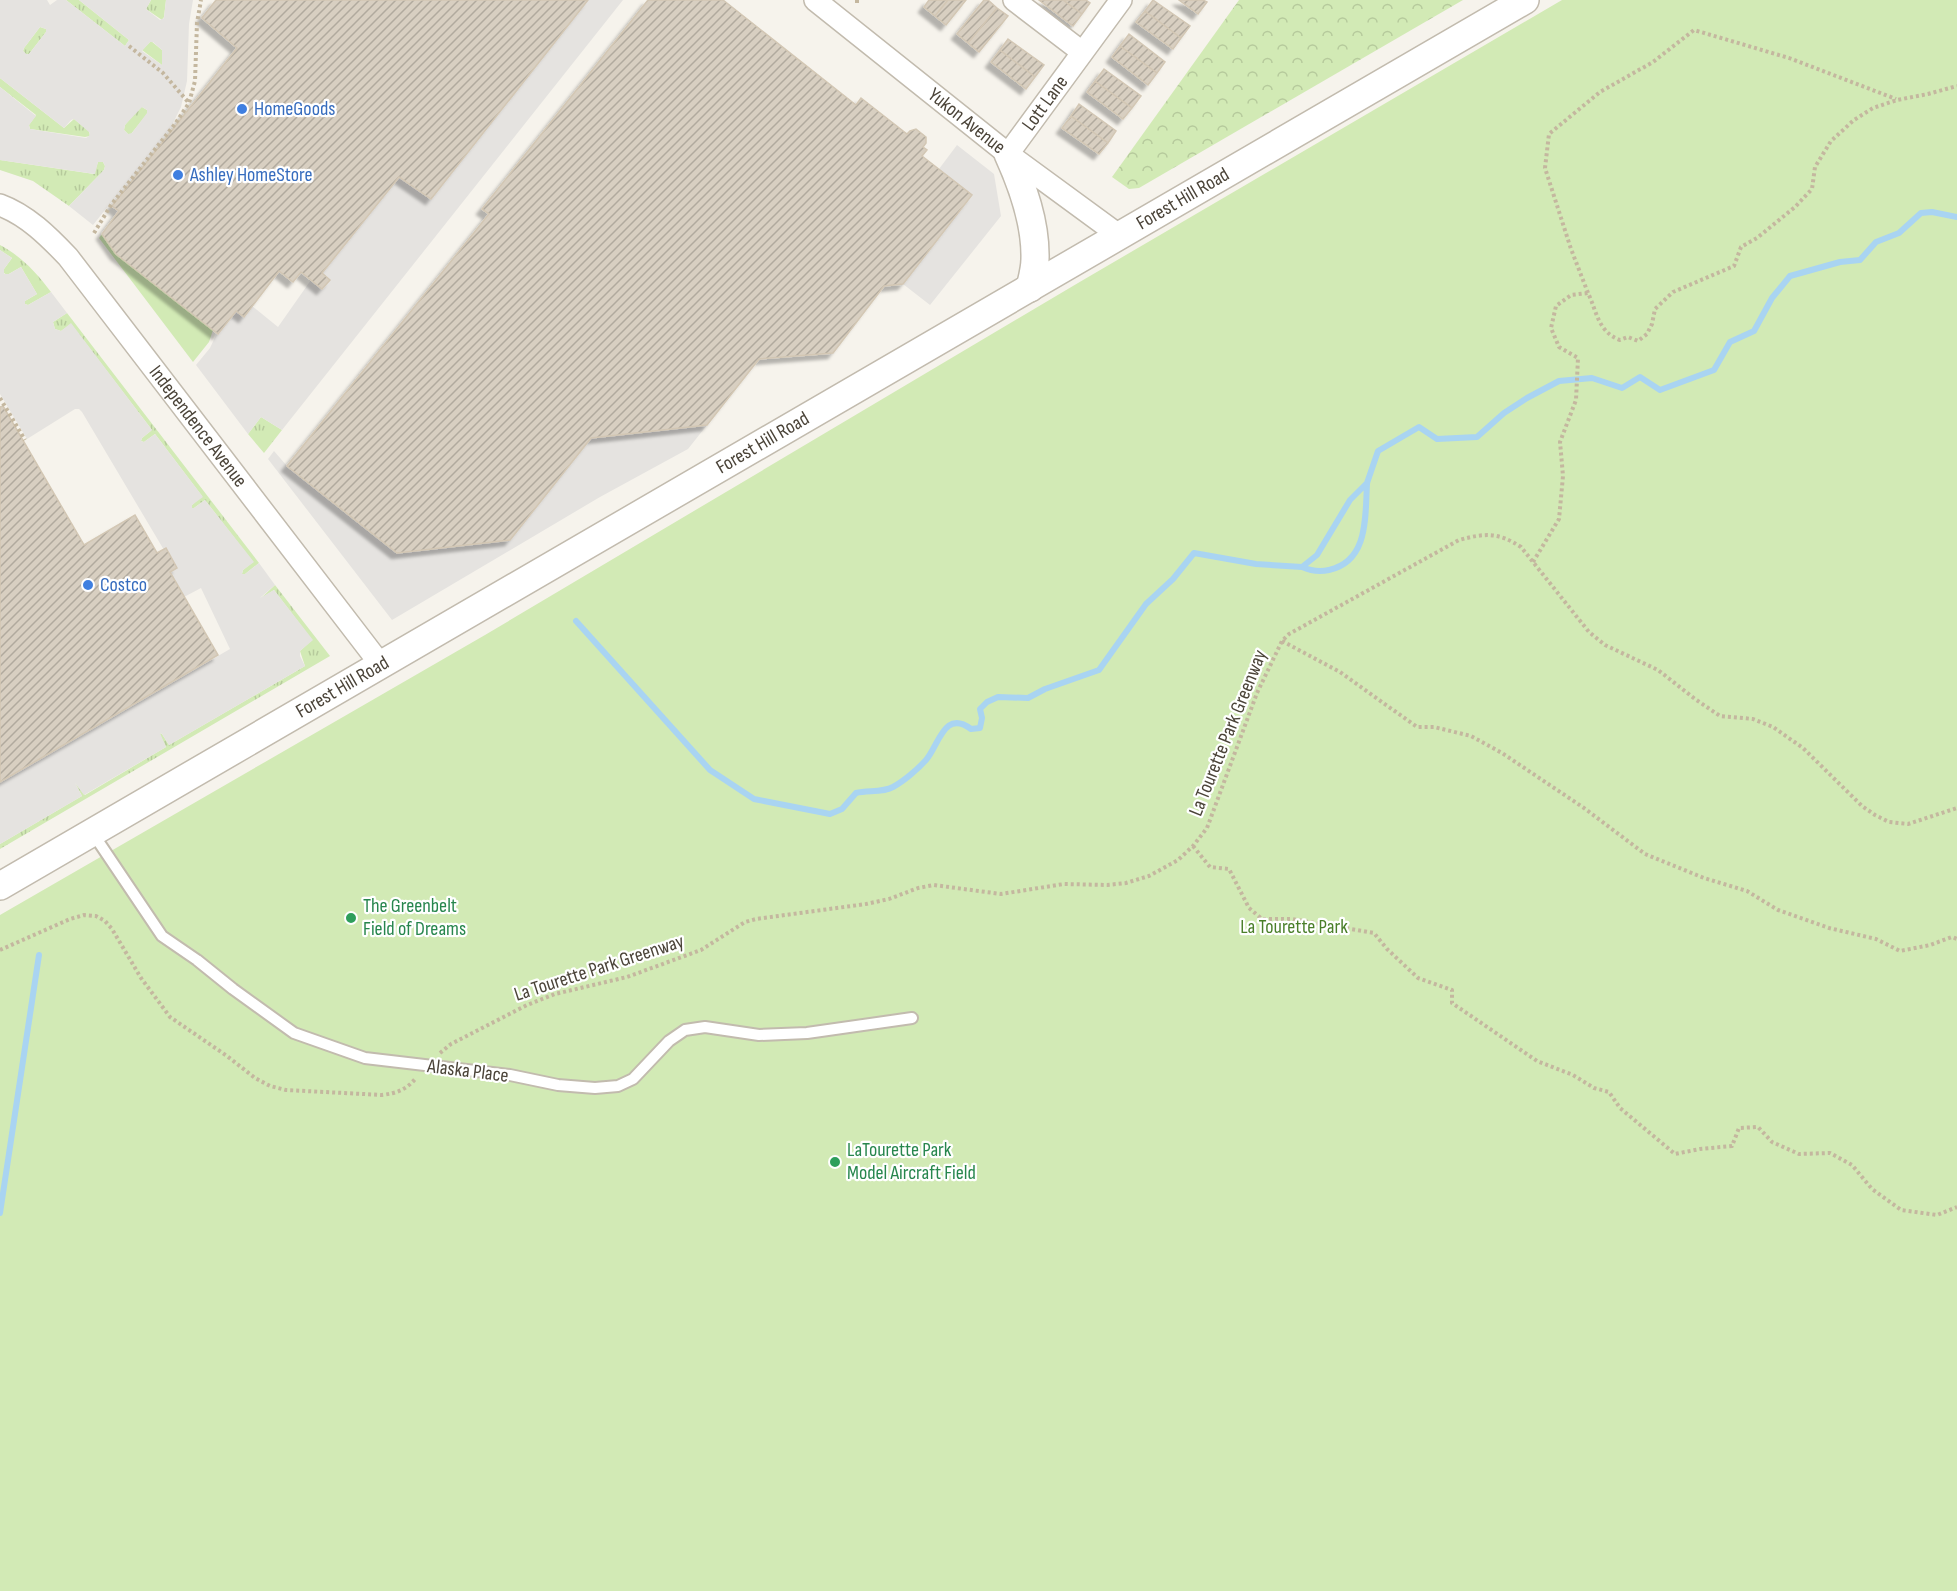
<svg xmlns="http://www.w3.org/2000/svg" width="1957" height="1591" viewBox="0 0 1957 1591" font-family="'Sofia Sans Condensed',sans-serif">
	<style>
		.grass { fill: url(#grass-tufts) }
		.forest { fill: url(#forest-crowns) }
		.green { fill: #d2eab5 }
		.parking { fill: #e5e3e0; fill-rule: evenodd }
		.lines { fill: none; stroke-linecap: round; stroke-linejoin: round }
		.stream { stroke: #a9d4f2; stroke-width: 6 }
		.building { fill: url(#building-hatch); stroke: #d3c7b4; stroke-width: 1.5; filter: url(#shadow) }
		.service-casing { stroke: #c2bbae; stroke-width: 14 }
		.minor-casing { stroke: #c2bbae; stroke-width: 24 }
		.tertiary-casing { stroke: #c2bbae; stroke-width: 30 }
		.path { stroke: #c4b79f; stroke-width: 4; stroke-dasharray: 3 3; stroke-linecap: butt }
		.service { stroke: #fff; stroke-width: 10 }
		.minor { stroke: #fff; stroke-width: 21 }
		.tertiary { stroke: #fff; stroke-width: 27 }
		.shop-dot { fill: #3f7fe0; stroke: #fff; stroke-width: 2 }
		.leisure-dot { fill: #2e9e5b; stroke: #fff; stroke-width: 2 }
		.labels { text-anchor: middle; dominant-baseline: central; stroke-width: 4.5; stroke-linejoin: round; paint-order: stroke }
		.street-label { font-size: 20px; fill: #4b4439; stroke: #fff }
		.shop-label { font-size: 20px; fill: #366cbe; stroke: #fff; text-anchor: start }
		.leisure-label { font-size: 20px; fill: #27864d; stroke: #fff; text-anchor: start }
		.park-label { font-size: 20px; fill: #4a7f2a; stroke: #fff }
	</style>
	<defs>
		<pattern id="grass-tufts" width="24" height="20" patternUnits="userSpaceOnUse" patternTransform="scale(1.5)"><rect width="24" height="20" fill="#d2eab5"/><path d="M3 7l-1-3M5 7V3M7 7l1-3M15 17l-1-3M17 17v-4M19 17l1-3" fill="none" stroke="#b6ca9c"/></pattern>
		<pattern id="forest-crowns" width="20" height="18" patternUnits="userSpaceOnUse" patternTransform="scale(1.5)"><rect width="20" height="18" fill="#d2eab5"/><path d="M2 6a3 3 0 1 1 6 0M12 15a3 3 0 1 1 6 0" fill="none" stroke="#b6ca9c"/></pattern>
		<pattern id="building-hatch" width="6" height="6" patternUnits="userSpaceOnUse" patternTransform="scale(1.5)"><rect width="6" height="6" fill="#d8cfc1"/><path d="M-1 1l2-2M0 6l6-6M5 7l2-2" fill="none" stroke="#b1aa9e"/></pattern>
		<filter id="shadow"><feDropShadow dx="-5.5" dy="5.5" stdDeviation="1.5" flood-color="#0004"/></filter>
	</defs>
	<rect width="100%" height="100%" fill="#f6f3ec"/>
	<path class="grass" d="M66,0H79L129,40L125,46Z
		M151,0H166L164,17L162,20L146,9Z
		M40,27L46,29V32L29,54H26L23,51L24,48Z
		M151,41L162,50V65L142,50Z
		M0,78L64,128L74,119L89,131L90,136L85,137L30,129L29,125L36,115L0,87Z
		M142,107L147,110V114L131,134H128L124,130L125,125L139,108Z
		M0,160L94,174L98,162H103L105,166L104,170L69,206L33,181L0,170Z
		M0,245C22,257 36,272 51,292L28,305L25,304V301L37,294L21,267L7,275L4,273V269L12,258L0,250Z
		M67,313L259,563L245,574H242L243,570L253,562L205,500L194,508H191L192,505L202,496L155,434L144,442L141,441L142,438L152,430L71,324L61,331L55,329L53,322Z
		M261,417L282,430L264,453L248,434Z
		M275,585L330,656L0,849V844L82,796L75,783L85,795L166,747L159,733L162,734L169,745L305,666L300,651L312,640L274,590L260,599Z"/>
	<path class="forest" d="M1239,0H1463L1139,188L1129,189L1112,177Z"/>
	<path class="green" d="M1562,0H1957V1591H0V915L485,635L1078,283Z
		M102,234L117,254L213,330L209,342L193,362L99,238Z"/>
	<path class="parking" d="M0,0H47L50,5L57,0H66L125,46L129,40L79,0H151L146,9L160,20L164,18L166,0H193L189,24L187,81L181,107L171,127L93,225L69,206L104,170L105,166L103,162H98L95,174L0,160V87L36,116L29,125L30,129L86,138L89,136L90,133L74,119L71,120L64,128L0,78ZM40,27L46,29V32L29,54H26L23,51L24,48ZM150,42H153L162,50V65L142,51ZM142,107L147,110V113L132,133L128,134L124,130L125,125Z
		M588,0H623L282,430L261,417L248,434L196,365L210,348L217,333L236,311L252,306L278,327L311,280L323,289L330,280L322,273L399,177L431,199Z
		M957,145L994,174L1001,216L930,305L903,284L971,195L939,169Z
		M0,250L12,258L4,269V274H9L21,267L37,294L25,301V304L28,305L51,292L67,313L53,322L55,329L61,331L71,323L152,430L142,438L141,441L144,442L155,434L203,497L192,505V508H194L205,500L254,562L243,570L242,574H245L259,563L275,585L260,598L274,590L313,640L300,651V656L305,666L169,745L162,734L160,733L166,747L84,795L75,783L82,796L0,844V782L230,649L201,588L184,597L170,572L177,567L166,549L164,550L82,412L79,409H75L27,439L0,394Z
		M707,425L688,449L600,497L392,620L268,459L274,451L287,466L397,553L510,540L591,438Z"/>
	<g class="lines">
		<path class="stream" d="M1302,567C1311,571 1320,572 1329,570C1369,561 1365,516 1367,484
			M576,621L710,770L754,799L830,814L842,809L856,793C868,790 882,793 893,787C904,781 918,769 926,760C939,745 944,709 971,729L980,728L982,718L980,709L987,702L998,697L1028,698L1045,689L1099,670L1146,604L1173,579L1194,553L1256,564L1302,567L1317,555L1350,500L1367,483L1378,451L1419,427L1437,439L1477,437L1504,413L1527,398L1559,381L1592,378L1622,388L1640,377L1660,390L1714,370L1730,342L1754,331L1772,298L1790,276L1840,262L1860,260L1876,242L1899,233L1921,213L1932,212L1957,217
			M0,1213L39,955"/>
	</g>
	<path class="building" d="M216,0H588L431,199L399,177L322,273L330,280L322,289L301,272L293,282L279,271L244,317L236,311L218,334L116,254L102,234L119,211L112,206L237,48L202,18Z
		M648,0H723L856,105L861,98L907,134L910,131L916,129L926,137V143L923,147L927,150L922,156L972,195L903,284L884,286L833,353L759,359L707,425L591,438L510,540L397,553L287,466L489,214L482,209Z
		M929,0H948L935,16L924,7Z
		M948,0H966L946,25L935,16Z
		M984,0H988L997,8L968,43L957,34Z
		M1039,0H1063L1082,14L1073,26Z
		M1063,0H1086L1090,3L1082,14Z
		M1153,0L1190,26L1181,38L1145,11Z
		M1179,0H1203L1207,2L1198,14Z
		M997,8L1008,16L979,52L968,43Z
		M1145,11L1181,38L1173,49L1136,22Z
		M1129,34L1165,62L1157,73L1120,46Z
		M1008,39L1044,65L1035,77L1000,50Z
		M1120,46L1157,73L1148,85L1112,57Z
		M1000,50L1035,77L1026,89L991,62Z
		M1104,69L1141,96L1132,108L1095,81Z
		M1095,81L1132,108L1123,119L1087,92Z
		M1079,104L1116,131L1108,143L1071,116Z
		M1071,116L1108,143L1099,154L1062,128Z
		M3,406L84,545L135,515L157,553L166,548L177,568L170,572L218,655L0,782V407Z"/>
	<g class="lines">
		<g class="service-casing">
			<path id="service" d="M92,832L162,936L197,960L233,989L294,1033L365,1058L510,1075L558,1085L595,1088L618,1086L633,1079L669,1041L685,1030L705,1027L759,1035L807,1033L912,1018"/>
		</g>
		<g class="minor-casing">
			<g id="minor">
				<path id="s1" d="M815,0L1008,154L1120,236"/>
				<path d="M1014,0L1082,52"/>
				<path id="s2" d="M1008,154L1121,0"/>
				<path id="s3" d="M0,205C27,215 48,236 68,257L381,665"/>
			</g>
		</g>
		<g class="tertiary-casing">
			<g id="tertiary">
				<path d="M1008,154C1023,187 1036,223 1035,259C1035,269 1032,279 1030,288"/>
				<path id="s4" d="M0,886L1525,0"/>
			</g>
		</g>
		<path class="path" d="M857,0V3
			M129,46L163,73L189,103
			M94,233L111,205L175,124L189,103L195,81L197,23L201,0
			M1588,293L1571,249L1545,168L1549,134L1600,92L1653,62L1694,30L1789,58L1896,99
			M0,398L25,440
			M1533,562L1559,519L1563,476L1560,442L1576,400L1578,358L1559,347L1551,328L1556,306L1571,295L1588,293C1597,312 1598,332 1620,340L1628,337L1638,341L1647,334L1652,324L1655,309L1673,292L1734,266L1741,247L1757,238L1795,207L1812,189L1815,167L1831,141L1854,120L1873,108L1897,100L1928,94L1957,86
			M1282,641L1340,672L1417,727H1434L1471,736L1502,753L1584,808L1645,854L1704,878L1747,891L1778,910L1829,928L1876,939L1900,951L1930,945L1952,937L1957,939
			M1193,846L1210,867L1229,869L1249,908L1262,919H1292L1374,933L1387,949L1418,978L1452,990V1003L1537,1061L1573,1075L1594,1088L1609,1092L1620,1108L1675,1154L1700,1149L1732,1146L1739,1128L1758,1127L1772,1142L1799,1154L1830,1153L1852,1165L1872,1189L1901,1210L1937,1215L1957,1207
			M0,950L70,919L84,915L96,916L105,921L112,929L141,978L170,1017L227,1056L255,1078L270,1086L286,1090L382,1095C397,1093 406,1090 416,1078
			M440,1053L451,1044L527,1005L555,994L627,977L701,950L745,922L756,919L866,904L889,899L918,888L934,885L1001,894L1064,884L1107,885L1126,883L1149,876L1178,860L1193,846L1207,828L1257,693L1282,641L1289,634L1459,540C1485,533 1498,532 1521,547L1589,632L1605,645L1658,670L1695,699L1720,716L1753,719L1773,727L1803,748L1862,806L1875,815L1889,822L1908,824L1957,808"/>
		<use href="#service" class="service"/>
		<use href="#minor" class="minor"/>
		<use href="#tertiary" class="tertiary"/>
	</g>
	<g class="shop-dot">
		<circle cx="242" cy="109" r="6"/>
		<circle cx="178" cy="175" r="6"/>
		<circle cx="88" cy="585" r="6"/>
	</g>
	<g class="leisure-dot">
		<circle cx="351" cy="918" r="6"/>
		<circle cx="835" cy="1162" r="6"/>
	</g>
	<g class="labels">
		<g class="street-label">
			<text stroke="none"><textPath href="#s2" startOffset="63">Lott Lane</textPath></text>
			<text stroke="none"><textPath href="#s1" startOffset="194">Yukon Avenue</textPath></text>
			<text stroke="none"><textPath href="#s4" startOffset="1368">Forest Hill Road</textPath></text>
			<text stroke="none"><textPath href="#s3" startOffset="300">Independence Avenue</textPath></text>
			<text stroke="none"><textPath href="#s4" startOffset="882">Forest Hill Road</textPath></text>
			<text stroke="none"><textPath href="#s4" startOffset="396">Forest Hill Road</textPath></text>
			<text transform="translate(1228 733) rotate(-68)">La Tourette Park Greenway</text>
			<text transform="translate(599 968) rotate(-18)">La Tourette Park Greenway</text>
			<text transform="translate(468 1071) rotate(7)">Alaska Place</text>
		</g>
		<g class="shop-label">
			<text x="254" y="109">HomeGoods</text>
			<text x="190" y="175">Ashley HomeStore</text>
			<text x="100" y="585">Costco</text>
		</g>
		<g class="leisure-label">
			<text x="363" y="906">The Greenbelt<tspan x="363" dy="23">Field of Dreams</tspan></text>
			<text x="847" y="1150">LaTourette Park<tspan x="847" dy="23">Model Aircraft Field</tspan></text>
		</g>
		<g class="park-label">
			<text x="1294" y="927">La Tourette Park</text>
		</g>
	</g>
</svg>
